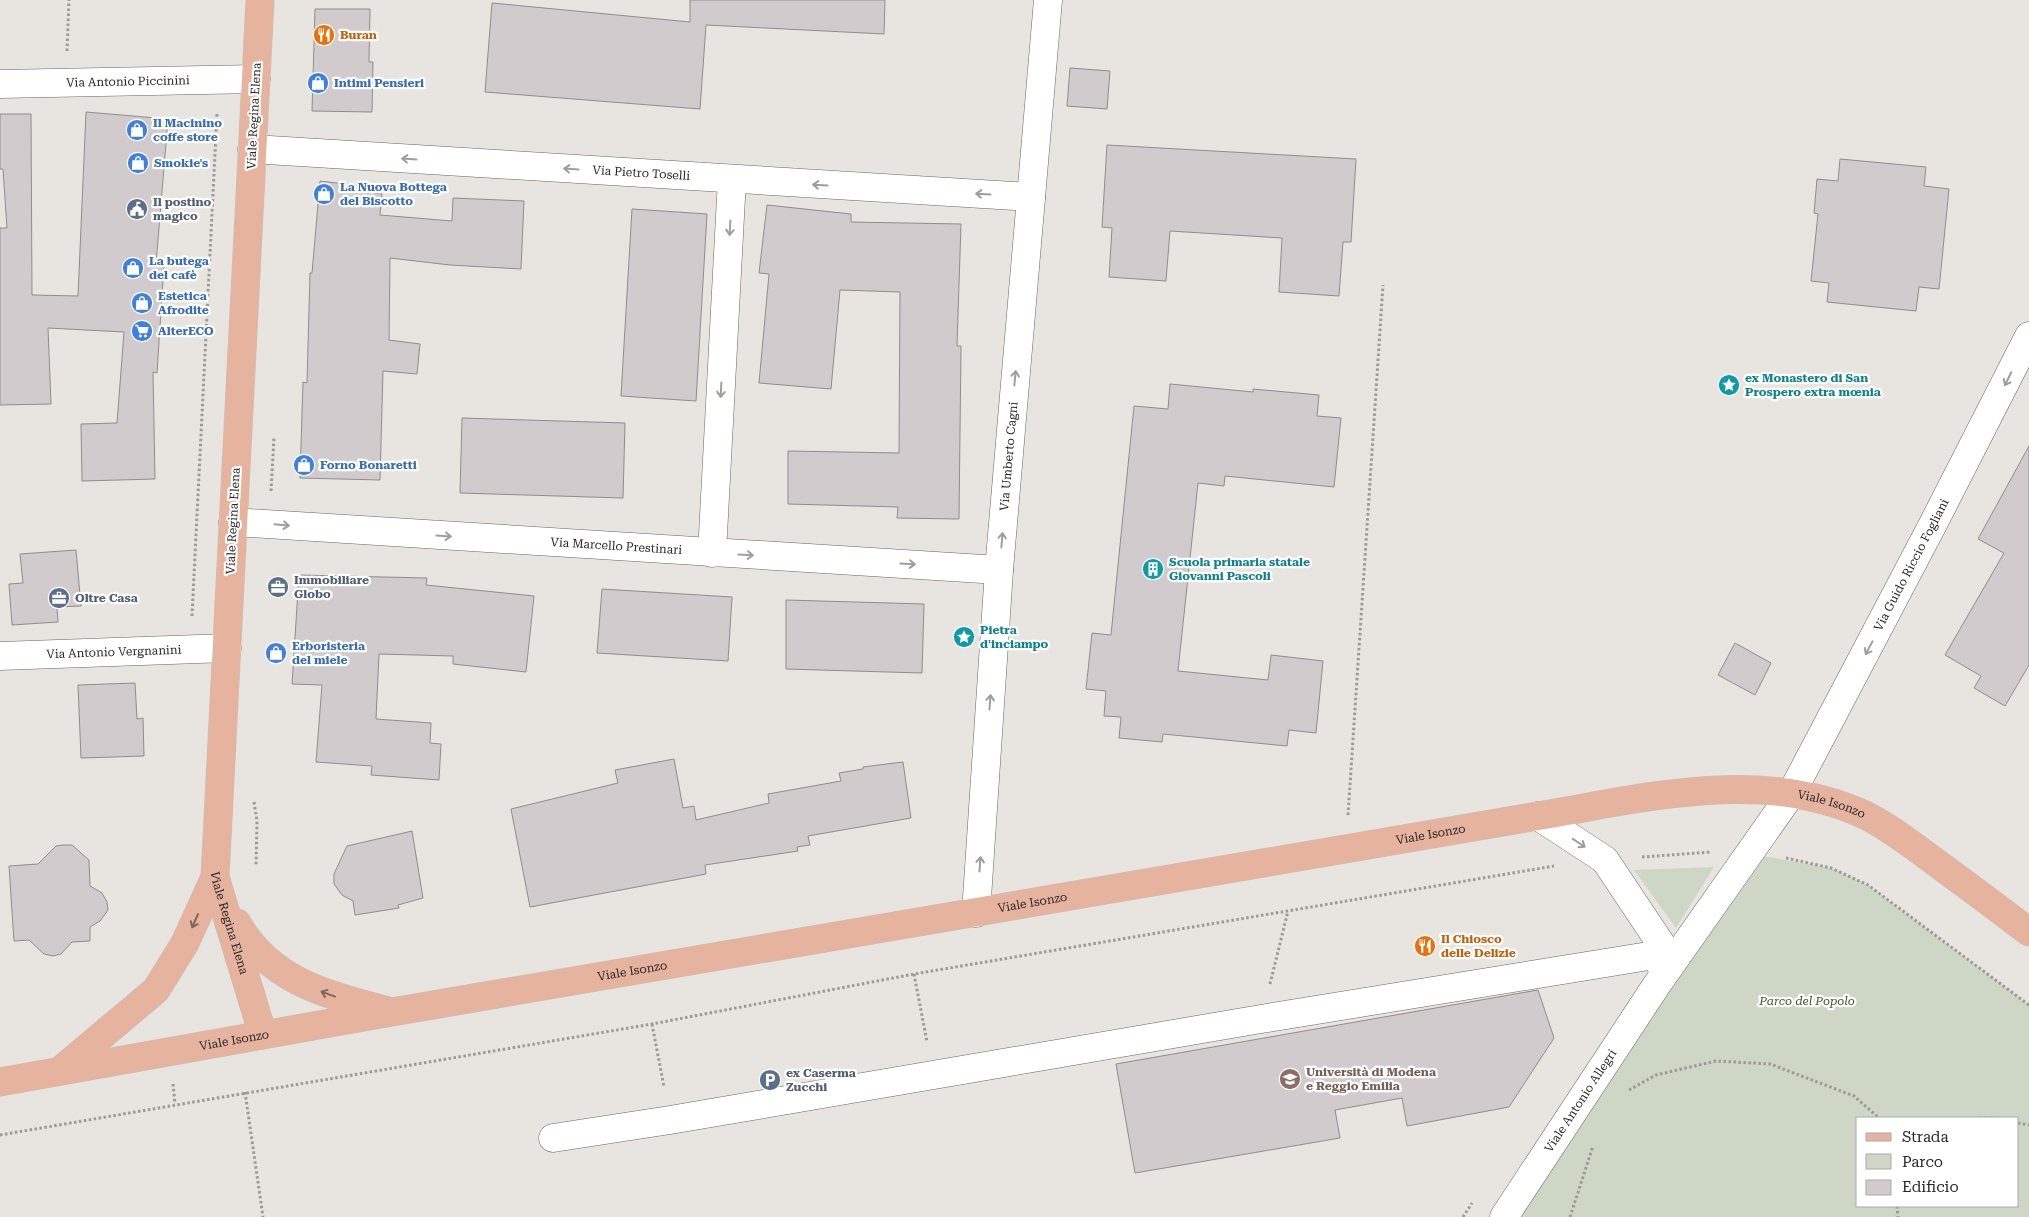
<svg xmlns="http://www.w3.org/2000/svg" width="2029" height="1217" viewBox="0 0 2029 1217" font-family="'Roboto Serif',serif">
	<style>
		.green { fill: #ced7c5; fill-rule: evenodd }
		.building { fill: #d2cbce; stroke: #928c8e }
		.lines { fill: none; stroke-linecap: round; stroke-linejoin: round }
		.minor-casing { stroke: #6a6662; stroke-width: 29 }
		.major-casing { stroke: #c3c3c2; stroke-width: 29 }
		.path { stroke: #9d9a96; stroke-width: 3; stroke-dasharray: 2.5 2.5; stroke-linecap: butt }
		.minor { stroke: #fff; stroke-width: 28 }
		.major { stroke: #e6b39e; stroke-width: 28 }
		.oneway { stroke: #9f9e9d }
		.oneway2 { stroke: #7e665c }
		.labels { text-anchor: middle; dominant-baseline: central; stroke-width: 4.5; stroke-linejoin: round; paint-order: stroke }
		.food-label { font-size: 12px; font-weight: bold; fill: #c56008; stroke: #fff; text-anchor: start }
		.street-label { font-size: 12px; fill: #292726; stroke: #fff }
		.shop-label { font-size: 12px; font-weight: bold; fill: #366cbe; stroke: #fff; text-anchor: start }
		.service-label { font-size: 12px; font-weight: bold; fill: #4e5e75; stroke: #fff; text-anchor: start }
		.culture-label { font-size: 12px; font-weight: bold; fill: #0d838f; stroke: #fff; text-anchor: start }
		.park-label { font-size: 12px; font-style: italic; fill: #3f5324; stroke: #fff }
		.education-label { font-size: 12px; font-weight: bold; fill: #785e54; stroke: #fff; text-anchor: start }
	</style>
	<rect width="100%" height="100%" fill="#e8e4df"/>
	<path class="green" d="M1751,854L1831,868L1868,885L2029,1005V1217H1507ZM1858,1118H2018V1206H1858Z
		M1714,867L1676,928L1634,870Z"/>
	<path class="building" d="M690,0H885L884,34L706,25L700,109L485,92L492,3L690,22Z
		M315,9H370L369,62H373L372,112L312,111Z
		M1070,68L1110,71L1107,109L1067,106Z
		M86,112L168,119L156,264H164L157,373L153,372L155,479L82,481L81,424L117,423L124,332L48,328L51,404L0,405V228H7L3,169H0V114H31L32,295L78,296Z
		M1107,145L1356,159L1351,242H1343L1339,296L1279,292L1282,238L1170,231L1166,281L1109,277L1112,228L1102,227Z
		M1840,159L1926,167L1924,186L1949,189L1939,289L1919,287L1916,311L1827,302L1829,283L1811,281L1818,214L1814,213L1817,179L1838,181Z
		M320,181L371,187L370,192L382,194L380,215L452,221L453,198L524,201L521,269L450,265L390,258L389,340L420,344L417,374L383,371L380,480L300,478L303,382L307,383L310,273H312Z
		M767,205L851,214V222L961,224L957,346H961L959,519L897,518L898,507L788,504V451L899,453L900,292L840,290L831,389L759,383L769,274L759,273Z
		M632,209L707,214L696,401L621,396Z
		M1170,384L1253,392V389L1319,395L1317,416L1341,418L1334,487L1225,476L1224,486L1198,483L1178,671L1268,680L1271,655L1323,661L1316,733L1289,730L1287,746L1163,734L1162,742L1119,738L1121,717L1104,716L1106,691L1086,689L1092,633L1111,635L1134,406L1168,409Z
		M462,418L625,423L623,498L460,493Z
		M2029,446V665L2005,706L1974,688L1981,676L1945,655L2004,553L1978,539Z
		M76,550L81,606L57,607L58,622L12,625L9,584L23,583L20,554Z
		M299,575L427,578L426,585L534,596L526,672L453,664V656L379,654L376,719L431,723L430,743L441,744L439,780L371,775L372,766L316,762L322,685L292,684Z
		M602,589L732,597L728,661L597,653Z
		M786,600L924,604L922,673L786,669Z
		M1735,643L1771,663L1755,695L1718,675Z
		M135,683L137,719L143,718L144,756L81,758L78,685Z
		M674,759L683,808L694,806L696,820L769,803L768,794L841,781L839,773L863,769V767L903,762L911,818L808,836L810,845L797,847L798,851L705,865L706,874L530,907L511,809L618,783L615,770Z
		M412,831L423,898L398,905L399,908L355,915L353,901L342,895L334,884V874L347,846Z
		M63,845H72L89,860L90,886L102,893L107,902L108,910L100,921L90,927V941L72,942L61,954L53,956L44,954L29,940L14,941L9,866L38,864L56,846Z
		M1538,990L1554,1038L1509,1107L1407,1126L1402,1098L1335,1110L1340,1138L1135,1173L1116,1064Z"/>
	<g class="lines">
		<g class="minor-casing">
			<g id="minor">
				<path id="s1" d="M0,84L256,79"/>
				<path id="s2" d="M252,149L1031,197"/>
				<path id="s3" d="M233,522L999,570"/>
				<path d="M712,553L732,179"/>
				<path id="s4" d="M0,656L227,648"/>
				<path d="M1538,816L1605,860L1667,953L1662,969"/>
				<path id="s5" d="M976,913L999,570L1048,0"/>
				<path d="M553,1138L670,1120L1261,1019L1667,953"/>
				<path id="s6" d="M1504,1217L1656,986L1791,794L1933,524L2029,336"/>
			</g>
		</g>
		<g class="major-casing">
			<g id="major">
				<path id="s7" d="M260,0L215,877L263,1035"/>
				<path d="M237,923C270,981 325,994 385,1010"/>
				<path d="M62,1069L156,990L185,943L215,877"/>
				<path id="s8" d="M0,1082L392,1012L1538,816C1645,798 1762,767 1865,815C1891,828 1915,847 1938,864C1968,886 1999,909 2029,932"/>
			</g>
		</g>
		<path class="path" d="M67,51L69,0
			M271,491L274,438
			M192,616L217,113
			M254,802L257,821L256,865
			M1348,815L1383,285
			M1642,857L1711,852
			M1786,858L1831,868L1868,885L2029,1005
			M914,974L927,1042
			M1270,984L1288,911
			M652,1024L664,1087
			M173,1084L175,1104
			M1629,1090L1656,1075L1716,1061L1770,1064L1854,1096L1879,1118
			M245,1092L263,1217
			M1979,1118H1995
			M2018,1123L2029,1125
			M0,1135L652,1024L914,974L1554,866
			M1897,1206L1898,1217
			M1463,1217L1472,1203
			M1570,1217L1593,1146"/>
		<use href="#minor" class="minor"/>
		<use href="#major" class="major"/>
	</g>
	<defs><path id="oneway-shaft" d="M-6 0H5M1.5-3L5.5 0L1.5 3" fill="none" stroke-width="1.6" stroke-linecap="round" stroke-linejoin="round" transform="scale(1.25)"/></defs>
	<g class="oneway">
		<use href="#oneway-shaft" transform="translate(409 159) rotate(-176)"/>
		<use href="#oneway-shaft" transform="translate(571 169) rotate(-176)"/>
		<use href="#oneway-shaft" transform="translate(820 185) rotate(-177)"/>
		<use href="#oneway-shaft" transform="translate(983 194) rotate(-177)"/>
		<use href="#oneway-shaft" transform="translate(730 228) rotate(93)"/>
		<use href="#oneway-shaft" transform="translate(1015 378) rotate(-85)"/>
		<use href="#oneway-shaft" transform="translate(2008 379) rotate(116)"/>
		<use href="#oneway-shaft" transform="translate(721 390) rotate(93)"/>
		<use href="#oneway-shaft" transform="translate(282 525) rotate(5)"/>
		<use href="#oneway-shaft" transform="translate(444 536) rotate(4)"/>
		<use href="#oneway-shaft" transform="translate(1002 540) rotate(-85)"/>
		<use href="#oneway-shaft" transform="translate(746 555) rotate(3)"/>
		<use href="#oneway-shaft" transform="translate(908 564) rotate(3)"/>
		<use href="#oneway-shaft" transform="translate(1869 648) rotate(118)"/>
		<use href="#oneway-shaft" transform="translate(990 702) rotate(-86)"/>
		<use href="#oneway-shaft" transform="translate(1579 843) rotate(34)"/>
		<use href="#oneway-shaft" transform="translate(980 864) rotate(-86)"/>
	</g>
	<g class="oneway2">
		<use href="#oneway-shaft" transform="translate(195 921) rotate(114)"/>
		<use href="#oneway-shaft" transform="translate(328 994) rotate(-160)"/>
	</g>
	<defs>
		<g id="restaurant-disc" transform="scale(1.125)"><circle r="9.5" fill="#e8710a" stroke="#fff"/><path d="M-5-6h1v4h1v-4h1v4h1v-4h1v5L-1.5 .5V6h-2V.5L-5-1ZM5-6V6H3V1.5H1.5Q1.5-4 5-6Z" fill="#fff"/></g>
		<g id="shop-disc" transform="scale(1.125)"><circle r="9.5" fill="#3f7fe0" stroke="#fff"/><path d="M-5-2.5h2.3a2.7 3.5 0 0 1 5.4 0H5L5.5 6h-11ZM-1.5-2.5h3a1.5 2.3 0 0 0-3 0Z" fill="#fff"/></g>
		<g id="civic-disc" transform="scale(1.125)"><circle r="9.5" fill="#5c6f8a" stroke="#fff"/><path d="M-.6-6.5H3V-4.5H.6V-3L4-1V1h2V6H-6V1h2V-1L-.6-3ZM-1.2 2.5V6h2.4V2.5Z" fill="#fff"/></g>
		<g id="supermarket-disc" transform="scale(1.125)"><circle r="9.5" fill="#3f7fe0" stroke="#fff"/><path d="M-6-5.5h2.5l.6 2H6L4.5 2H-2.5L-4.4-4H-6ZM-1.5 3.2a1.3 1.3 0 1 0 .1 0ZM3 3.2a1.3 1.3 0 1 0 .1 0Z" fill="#fff"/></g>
		<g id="sight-disc" transform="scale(1.125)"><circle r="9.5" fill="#0f9aa8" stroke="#fff"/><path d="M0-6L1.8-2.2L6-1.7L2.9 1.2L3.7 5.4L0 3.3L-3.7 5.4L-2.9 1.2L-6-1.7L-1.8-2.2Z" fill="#fff"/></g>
		<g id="building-disc" transform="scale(1.125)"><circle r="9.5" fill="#0f9aa8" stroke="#fff"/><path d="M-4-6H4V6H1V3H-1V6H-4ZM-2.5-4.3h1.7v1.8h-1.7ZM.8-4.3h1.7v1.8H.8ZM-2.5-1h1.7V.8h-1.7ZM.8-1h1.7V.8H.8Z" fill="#fff"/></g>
		<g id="office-disc" transform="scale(1.125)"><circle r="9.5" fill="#5c6f8a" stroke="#fff"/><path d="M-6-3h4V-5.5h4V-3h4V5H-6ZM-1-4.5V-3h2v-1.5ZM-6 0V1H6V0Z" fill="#fff"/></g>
		<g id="university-disc" transform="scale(1.125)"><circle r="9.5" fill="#8d6e63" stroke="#fff"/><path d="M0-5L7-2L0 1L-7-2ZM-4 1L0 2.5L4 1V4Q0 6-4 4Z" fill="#fff"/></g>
		<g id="parking-disc" transform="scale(1.125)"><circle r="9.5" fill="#5c6f8a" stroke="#fff"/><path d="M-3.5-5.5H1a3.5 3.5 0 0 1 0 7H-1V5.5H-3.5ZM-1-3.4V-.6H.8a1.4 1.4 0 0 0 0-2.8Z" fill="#fff"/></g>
	</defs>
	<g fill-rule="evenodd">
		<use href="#restaurant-disc" x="324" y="35"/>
		<use href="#shop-disc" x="318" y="83"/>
		<use href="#shop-disc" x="137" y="130"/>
		<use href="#shop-disc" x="138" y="163"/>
		<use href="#shop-disc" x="324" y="194"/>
		<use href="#civic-disc" x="137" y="209"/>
		<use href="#shop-disc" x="133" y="268"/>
		<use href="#shop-disc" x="142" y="303"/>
		<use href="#supermarket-disc" x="142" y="331"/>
		<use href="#sight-disc" x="1729" y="385"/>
		<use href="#shop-disc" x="304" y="465"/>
		<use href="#building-disc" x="1153" y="569"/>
		<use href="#office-disc" x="278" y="587"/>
		<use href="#office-disc" x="59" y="598"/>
		<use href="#sight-disc" x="964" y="637"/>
		<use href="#shop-disc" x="276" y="653"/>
		<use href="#restaurant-disc" x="1425" y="946"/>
		<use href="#university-disc" x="1290" y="1079"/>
		<use href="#parking-disc" x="770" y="1080"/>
	</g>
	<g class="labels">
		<g class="food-label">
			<text x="340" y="35">Buran</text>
			<text x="1441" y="939">Il Chiosco<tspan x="1441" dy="14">delle Delizie</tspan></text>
		</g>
		<g class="street-label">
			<text stroke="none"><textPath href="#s1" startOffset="128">Via Antonio Piccinini</textPath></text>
			<text transform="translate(254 116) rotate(-87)">Viale Regina Elena</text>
			<text stroke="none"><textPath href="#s2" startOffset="390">Via Pietro Toselli</textPath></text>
			<text stroke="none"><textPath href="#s5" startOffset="458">Via Umberto Cagni</textPath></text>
			<text transform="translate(233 521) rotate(-87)">Viale Regina Elena</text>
			<text stroke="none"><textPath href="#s3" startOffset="384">Via Marcello Prestinari</textPath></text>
			<text stroke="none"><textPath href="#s6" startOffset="770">Via Guido Riccio Fogliani</textPath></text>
			<text stroke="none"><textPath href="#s4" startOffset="114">Via Antonio Vergnanini</textPath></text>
			<text stroke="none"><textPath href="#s8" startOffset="1858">Viale Isonzo</textPath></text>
			<text stroke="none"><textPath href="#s8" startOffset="1452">Viale Isonzo</textPath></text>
			<text stroke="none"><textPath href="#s8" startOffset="1048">Viale Isonzo</textPath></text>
			<text stroke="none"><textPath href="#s7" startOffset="926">Viale Regina Elena</textPath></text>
			<text stroke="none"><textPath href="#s8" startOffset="642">Viale Isonzo</textPath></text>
			<text stroke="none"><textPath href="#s8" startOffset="238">Viale Isonzo</textPath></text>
			<text stroke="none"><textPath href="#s6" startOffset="139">Viale Antonio Allegri</textPath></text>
		</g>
		<g class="shop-label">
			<text x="334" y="83">Intimi Pensieri</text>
			<text x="153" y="123">Il Macinino<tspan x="153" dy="14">coffe store</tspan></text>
			<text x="154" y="163">Smokie's</text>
			<text x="340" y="187">La Nuova Bottega<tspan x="340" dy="14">del Biscotto</tspan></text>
			<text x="149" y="261">La butega<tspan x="149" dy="14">del cafè</tspan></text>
			<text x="158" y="296">Estetica<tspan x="158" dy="14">Afrodite</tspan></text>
			<text x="158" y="331">AlterECO</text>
			<text x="320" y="465">Forno Bonaretti</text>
			<text x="292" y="646">Erboristeria<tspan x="292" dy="14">del miele</tspan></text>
		</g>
		<g class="service-label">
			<text x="153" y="202">Il postino<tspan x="153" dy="14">magico</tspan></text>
			<text x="294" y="580">Immobiliare<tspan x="294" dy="14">Globo</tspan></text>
			<text x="75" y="598">Oltre Casa</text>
			<text x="786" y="1073">ex Caserma<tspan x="786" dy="14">Zucchi</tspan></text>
		</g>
		<g class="culture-label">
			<text x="1745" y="378">ex Monastero di San<tspan x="1745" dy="14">Prospero extra mœnia</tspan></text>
			<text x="1169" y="562">Scuola primaria statale<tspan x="1169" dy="14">Giovanni Pascoli</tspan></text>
			<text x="980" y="630">Pietra<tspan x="980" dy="14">d'inciampo</tspan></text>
		</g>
		<g class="park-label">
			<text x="1807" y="1001">Parco del Popolo</text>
		</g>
		<g class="education-label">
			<text x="1306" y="1072">Università di Modena<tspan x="1306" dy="14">e Reggio Emilia</tspan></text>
		</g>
	</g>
	<rect x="1856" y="1117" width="162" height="90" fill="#ffffff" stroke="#a9a9a8"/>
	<rect x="1866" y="1133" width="25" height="8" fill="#e6b39e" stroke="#a9a9a8"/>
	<text x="1902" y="1142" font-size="15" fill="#292726">Strada</text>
	<rect x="1866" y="1154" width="25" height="15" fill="#ced7c5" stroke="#a9a9a8"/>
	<text x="1902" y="1167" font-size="15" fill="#292726">Parco</text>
	<rect x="1866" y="1180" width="25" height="15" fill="#d2cbce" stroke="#a9a9a8"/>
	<text x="1902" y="1192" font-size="15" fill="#292726">Edificio</text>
</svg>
